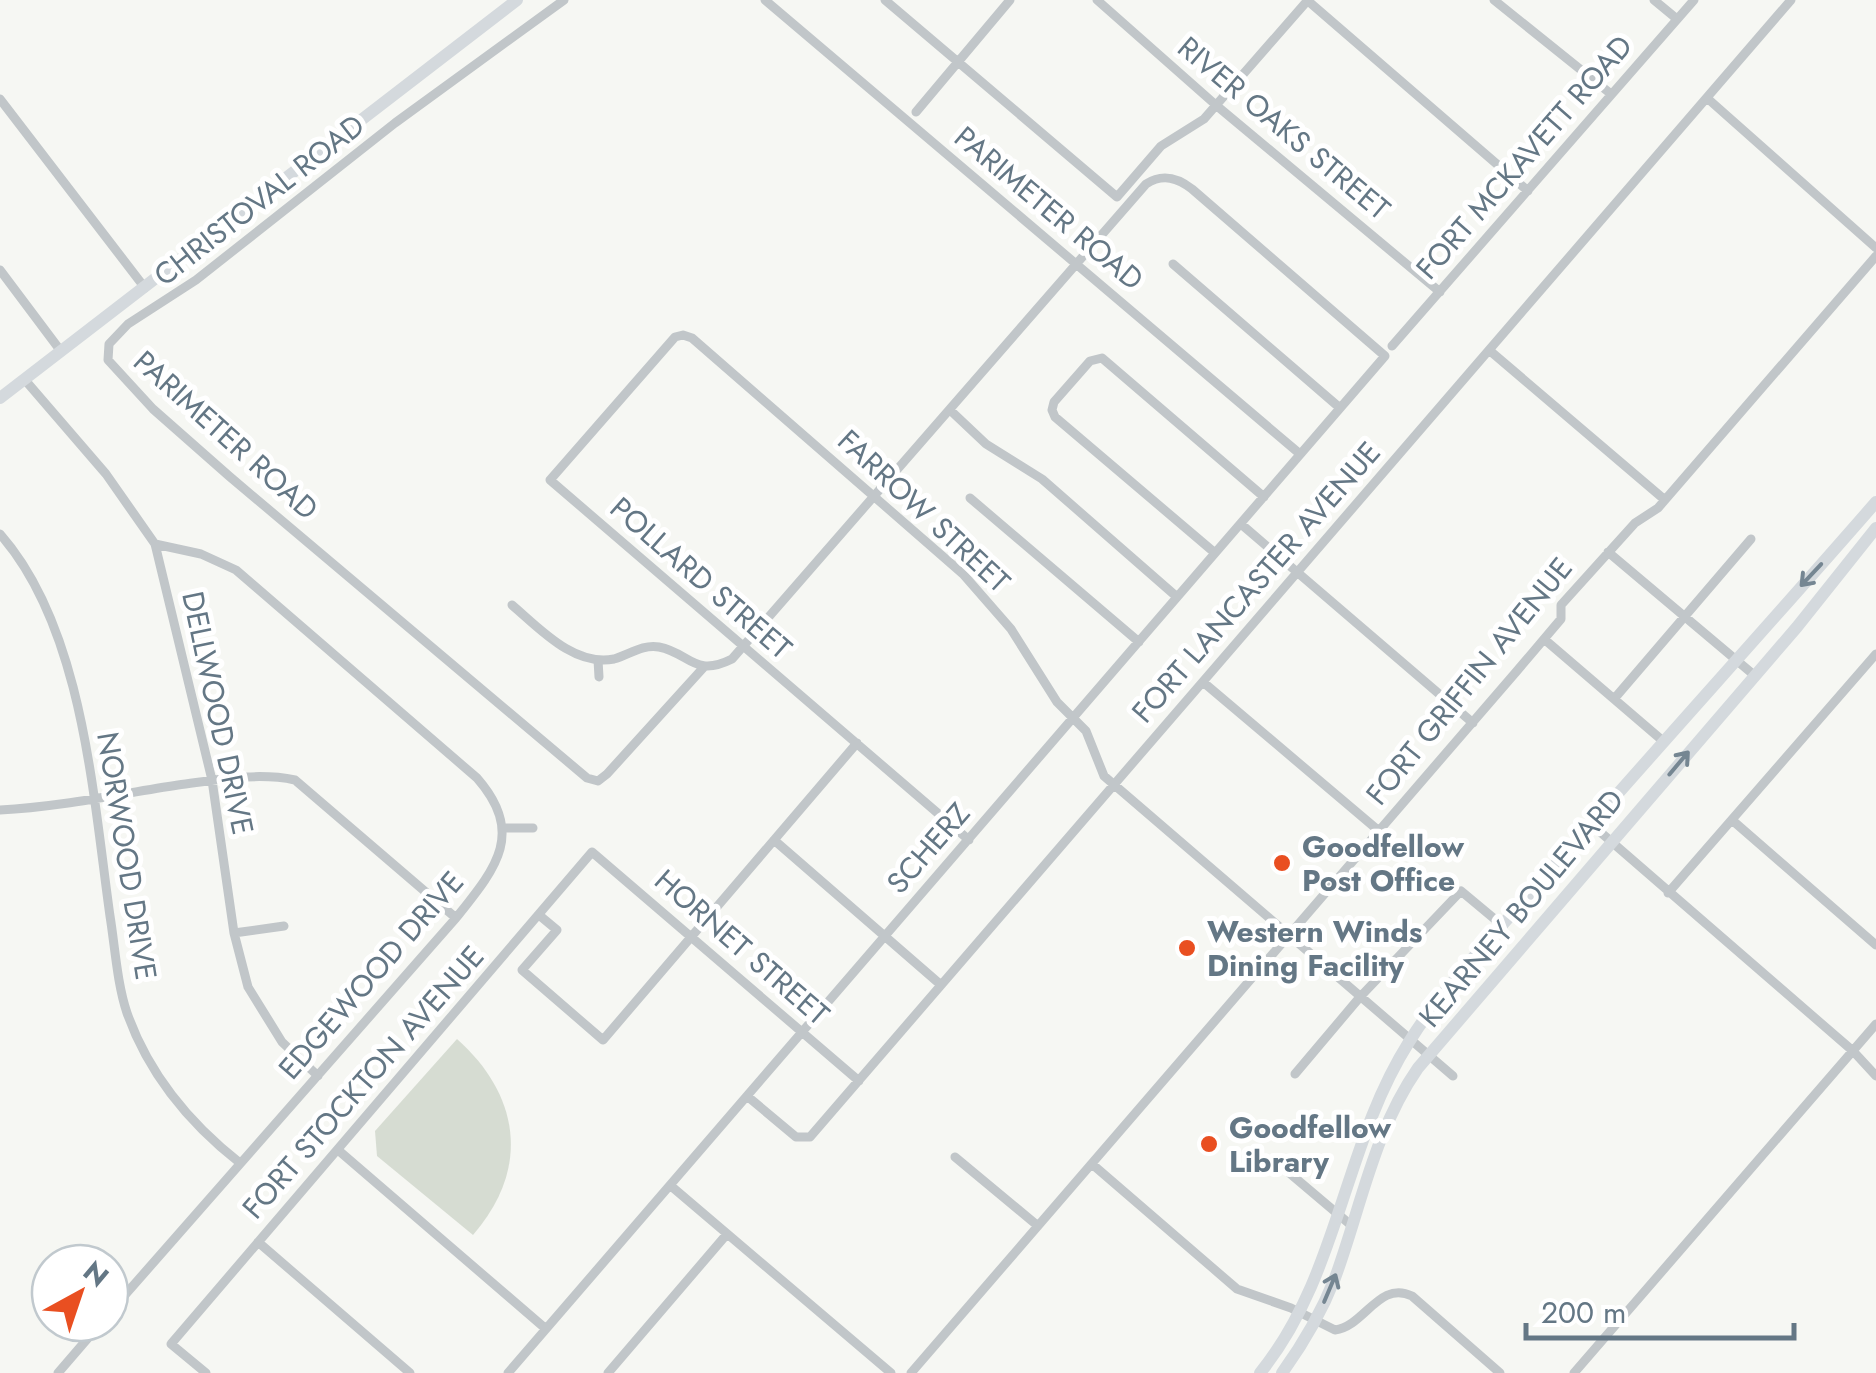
<svg xmlns="http://www.w3.org/2000/svg" width="1876" height="1373" viewBox="0 0 1876 1373" font-family="Jost,sans-serif">
	<style>
		.pitch { fill: #d6dcd2 }
		.lines { fill: none; stroke-linecap: round; stroke-linejoin: round }
		.street { stroke: #c1c6c9; stroke-width: 9 }
		.secondary { stroke: #d4d9dd; stroke-width: 12 }
		.oneway { stroke: #758692 }
		.poi-dot { fill: #e94f21; stroke: #fff; stroke-width: 4 }
		.labels { text-anchor: middle; dominant-baseline: central; stroke-width: 10; stroke-linejoin: round; paint-order: stroke }
		.street-label { font-size: 30px; fill: #647785; stroke: #fff }
		.poi-label { font-size: 30px; font-weight: bold; fill: #647785; stroke: #fff; text-anchor: start }
	</style>
	<rect width="100%" height="100%" fill="#f6f7f3"/>
	<path class="pitch" d="M457,1039C521,1096 530,1170 473,1235L377,1156L375,1131Z"/>
	<g class="lines">
		<path class="street" d="M564,0L395,123L196,280L128,324L109,344L108,360L153,409L229,476L587,778L598,781L607,774L704,667
			M765,0L1300,454
			M885,0L1117,197L1161,146L1204,119L1308,0
			M1097,0L1217,106L1440,292
			M1307,0L1528,191
			M1494,0L1611,94
			M1654,0L1677,19
			M1707,98L1876,248
			M0,99L145,288
			M916,112L1010,0
			M1173,264L1340,408
			M0,270L60,350
			M1392,346L1694,0
			M1489,350L1665,500
			M25,380L106,474L155,544L212,780L234,933L248,987L282,1042L318,1076
			M950,410L986,444L1042,479L1177,597
			M970,498L1139,642
			M1241,524L1473,723
			M0,534C83,628 93,796 110,916C115,947 117,983 127,1013C149,1075 189,1123 240,1163
			M1608,552L1754,675
			M1215,553L1055,417L1052,410L1054,402L1090,361L1102,358L1264,497
			M1544,639L1663,741
			M598,660L599,677
			M1203,682L1379,831
			M1614,699L1751,539
			M0,810C60,807 119,794 178,785C217,780 257,772 295,780L456,918
			M1732,820L1876,945
			M1591,824L1853,1051L1876,1076
			M505,828H533
			M774,840L941,985
			M969,840L550,480L675,337L683,335L692,338L963,574L1011,629L1057,702L1086,731L1104,776L1453,1076
			M1668,893L1876,654
			M539,915L557,930L522,970L603,1040L857,743
			M234,933L284,926
			M1295,1074L1360,997L1461,891L1503,926
			M747,1096L796,1137H810L1791,0
			M338,1150L546,1329
			M955,1157L1038,1226
			M1092,1164L1237,1289L1291,1308L1335,1330C1365,1326 1379,1280 1412,1296L1500,1373
			M1287,1171L1352,1226
			M671,1186L891,1373
			M258,1242L410,1373
			M110,1312L456,918C495,869 526,834 477,778L236,570L201,554L155,544
			M58,1373L101,1323
			M206,1373L171,1344L592,852L859,1081
			M508,1373L1385,356L1192,189C1178,178 1163,173 1146,184L732,659C694,678 690,653 659,647C642,644 629,655 614,659C574,667 539,628 512,605
			M608,1373L727,1234
			M911,1373L1516,672L1561,619V605L1635,523L1658,508L1876,256
			M1574,1373L1876,1024"/>
		<path class="secondary" d="M0,398L517,0
			M1260,1373C1339,1276 1343,1146 1409,1042C1446,982 1503,926 1549,872C1657,748 1768,626 1876,502
			M1282,1373C1303,1344 1322,1311 1335,1278C1361,1207 1374,1131 1418,1068L1797,627L1876,528"/>
	</g>
	<defs><path id="oneway-shaft" d="M-6 0H5M1.5-3L5.5 0L1.5 3" fill="none" stroke-width="1.6" stroke-linecap="round" stroke-linejoin="round" transform="scale(2.5)"/></defs>
	<g class="oneway">
		<use href="#oneway-shaft" transform="translate(1811 575) rotate(133)"/>
		<use href="#oneway-shaft" transform="translate(1679 763) rotate(-50)"/>
		<use href="#oneway-shaft" transform="translate(1330 1288) rotate(-67)"/>
	</g>
	<g class="poi-dot">
		<circle cx="1282" cy="863" r="10"/>
		<circle cx="1187" cy="948" r="10"/>
		<circle cx="1209" cy="1144" r="10"/>
	</g>
	<g class="labels">
		<g class="street-label">
			<text transform="translate(1284 128) rotate(40)">RIVER OAKS STREET</text>
			<text transform="translate(1524 157) rotate(-49)">FORT MCKAVETT ROAD</text>
			<text transform="translate(259 200) rotate(-38)">CHRISTOVAL ROAD</text>
			<text transform="translate(1049 208) rotate(40)">PARIMETER ROAD</text>
			<text transform="translate(226 435) rotate(42)">PARIMETER ROAD</text>
			<text transform="translate(924 511) rotate(43)">FARROW STREET</text>
			<text transform="translate(701 578) rotate(41)">POLLARD STREET</text>
			<text transform="translate(1256 582) rotate(-49)">FORT LANCASTER AVENUE</text>
			<text transform="translate(1469 681) rotate(-51)">FORT GRIFFIN AVENUE</text>
			<text transform="translate(218 713) rotate(78)">DELLWOOD DRIVE</text>
			<text transform="translate(928 848) rotate(-49)">SCHERZ</text>
			<text transform="translate(127 856) rotate(81)">NORWOOD DRIVE</text>
			<text transform="translate(1521 908) rotate(-50)">KEARNEY BOULEVARD</text>
			<text transform="translate(742 947) rotate(41)">HORNET STREET</text>
			<text transform="translate(371 975) rotate(-49)">EDGEWOOD DRIVE</text>
			<text transform="translate(363 1082) rotate(-49)">FORT STOCKTON AVENUE</text>
		</g>
		<g class="poi-label">
			<text x="1302" y="846">Goodfellow<tspan x="1302" dy="34">Post Office</tspan></text>
			<text x="1207" y="931">Western Winds<tspan x="1207" dy="34">Dining Facility</tspan></text>
			<text x="1229" y="1127">Goodfellow<tspan x="1229" dy="34">Library</tspan></text>
		</g>
	</g>
	<g transform="translate(80 1293) rotate(40)"><circle r="48" fill="#ffffff" stroke="#c1c9ce" stroke-width="2.5"/>
	<path d="M0-8L18 38L0 25L-18 38Z" fill="#e94f21"/>
	<text y="-15" font-size="28" font-weight="bold" text-anchor="middle" fill="#647785">N</text>
	</g>
	<path d="M1526 1323v15h268v-15" fill="none" stroke="#647785" stroke-width="5"/>
	<text x="1541" y="1323" font-size="30" fill="#647785" stroke="#ffffff" stroke-width="8" paint-order="stroke">200 m</text>
</svg>
